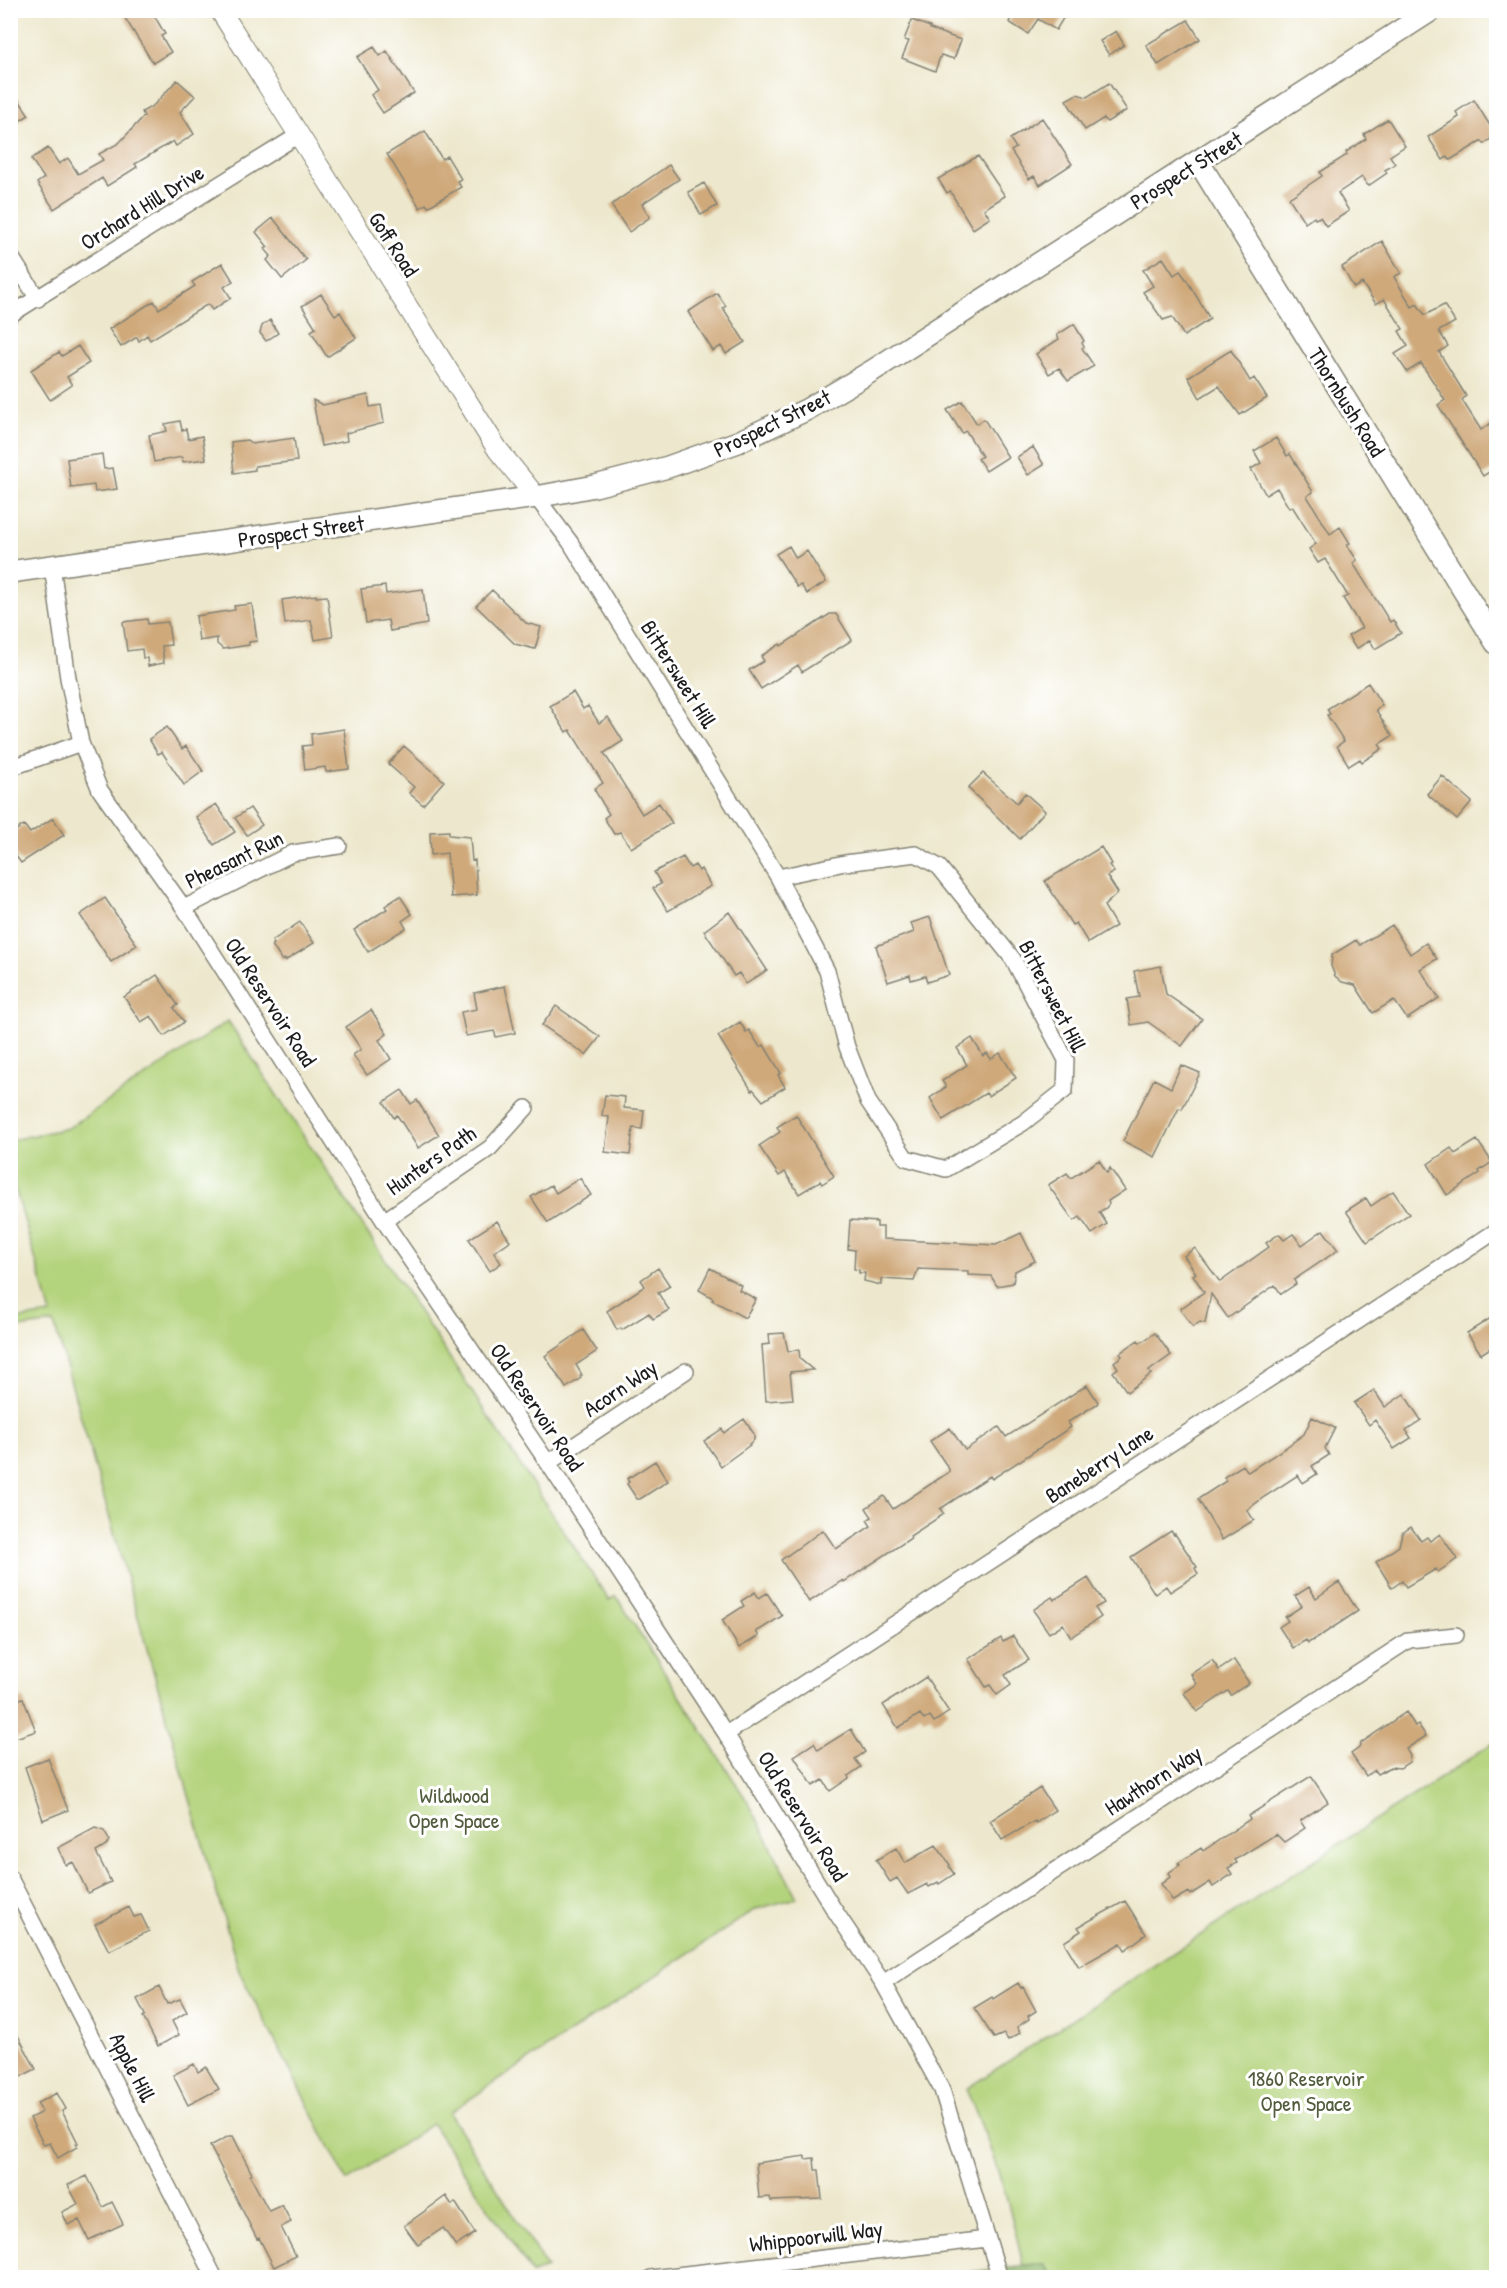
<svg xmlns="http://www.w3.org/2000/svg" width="1507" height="2288" viewBox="0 0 1507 2288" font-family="'Patrick Hand',sans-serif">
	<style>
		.green { fill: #b3d37b; stroke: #68784c; stroke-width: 1.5 }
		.forest { fill: #8eb56b; stroke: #556844; stroke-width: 1.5 }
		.building { fill: #cfa97a }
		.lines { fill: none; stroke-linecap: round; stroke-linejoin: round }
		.minor-casing { stroke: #848274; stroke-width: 18 }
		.tertiary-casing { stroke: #848274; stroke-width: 22 }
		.secondary-casing { stroke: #848274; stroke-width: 24 }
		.minor { stroke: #fff; stroke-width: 15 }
		.tertiary { stroke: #fff; stroke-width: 20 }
		.secondary { stroke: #fff; stroke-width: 21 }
		.labels { text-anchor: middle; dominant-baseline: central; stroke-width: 6; stroke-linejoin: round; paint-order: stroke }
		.street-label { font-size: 22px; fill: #1c1c1c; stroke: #fff }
		.park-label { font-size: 22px; fill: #515c3d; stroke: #fff }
	</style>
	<rect width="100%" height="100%" fill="#fff"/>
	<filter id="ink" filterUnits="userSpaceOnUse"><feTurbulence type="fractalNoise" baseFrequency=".0167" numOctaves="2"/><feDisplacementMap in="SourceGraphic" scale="12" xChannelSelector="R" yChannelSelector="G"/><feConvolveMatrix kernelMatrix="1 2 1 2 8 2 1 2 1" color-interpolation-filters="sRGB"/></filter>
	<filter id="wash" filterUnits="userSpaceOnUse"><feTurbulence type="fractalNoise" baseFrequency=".008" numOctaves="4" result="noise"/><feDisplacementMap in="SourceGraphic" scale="24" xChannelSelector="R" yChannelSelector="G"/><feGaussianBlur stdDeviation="1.35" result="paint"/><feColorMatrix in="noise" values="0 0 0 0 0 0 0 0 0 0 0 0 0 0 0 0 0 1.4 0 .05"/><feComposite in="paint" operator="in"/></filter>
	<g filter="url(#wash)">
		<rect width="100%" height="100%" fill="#ede8cd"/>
		<path class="green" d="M228,1021L609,1600L616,1596L751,1807L797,1898L756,1909L449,2113L547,2268L532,2273L432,2124L347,2181L239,1971L54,1323L11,1329V1320L51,1314L11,1174V1140L68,1128Z
			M1496,1741V2277L970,2278L1023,2266C1011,2204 991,2145 966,2089Z"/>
		<path class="forest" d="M1036,2264L1044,2265L1055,2277L923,2278Z"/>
		<g id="blocks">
			<path class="building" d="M120,10H151L165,34L161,36L171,52L153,63Z
				M1016,10H1068L1056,30L1038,19L1028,34L1009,22Z
				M912,20L930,27V29L961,40L954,59L941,55L935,71L902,58L909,41L904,40Z
				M1188,20L1200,39L1158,65L1146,45Z
				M1116,31L1124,45L1109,55L1100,41Z
				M374,47L380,56L387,51L414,93L383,113L371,95L378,90L357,57Z
				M177,80L195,96L180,112L194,134L176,146L173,141L135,164L137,167L107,186L102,178L54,209L37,183L44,178L31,159L48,148L59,164L68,158L78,174L103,160L99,154L119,143L144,116L142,112L154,105Z
				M1109,83L1127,110L1107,122L1104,118L1085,130L1066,100L1077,94L1087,97Z
				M10,87L29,115L10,127Z
				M1474,100L1496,135L1484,144L1482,141L1450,160L1447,157L1443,160L1428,137L1459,117L1456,112Z
				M1042,118L1072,164L1040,185L1034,176L1029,179L1011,151L1016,148L1010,139Z
				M1388,119L1405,146L1390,156L1395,164L1385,170L1387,173L1368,186L1362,177L1338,193L1349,211L1326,226L1320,217L1315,219L1314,217L1305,223L1289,198L1322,176L1320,172L1347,155L1346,152L1366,139L1364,134Z
				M425,131L442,159L447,156L461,179L457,181L461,187L428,207L426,204L420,208L387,154Z
				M978,156L1005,196L984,209L990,218L973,229L950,191L947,193L938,179Z
				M669,165L679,179L642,204L650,217L629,232L611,205Z
				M704,183L717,206L701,215L688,192Z
				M273,218L306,260L282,279L267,260L271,256L265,249L268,247L256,232Z
				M1382,241L1401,273L1394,277L1412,307L1417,304L1425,315L1444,305L1455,322L1439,331L1448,346L1439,352L1466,396L1462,400L1481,430L1497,419V467L1483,476L1438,405L1445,400L1421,363L1407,372L1395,354L1408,346L1399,331L1403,329L1384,299L1376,304L1362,283L1354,288L1342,267Z
				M1163,258L1174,275L1180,271L1186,279L1210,319L1184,336L1172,317L1163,320L1143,292L1153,286L1143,270Z
				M222,263L233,281L224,287L231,298L212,310L208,304L150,340L147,335L139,341L137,337L121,347L109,329L154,301L159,309L195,286L192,282Z
				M717,293L726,306L723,308L745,342L726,354L721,346L713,351L688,312Z
				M321,294L335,315L340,312L356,338L327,357L311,331L316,328L302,306Z
				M270,320L278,333L266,341L260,333L262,326Z
				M1074,324L1084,341L1082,343L1084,347L1082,348L1094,366L1068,381L1059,368L1049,374L1036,354L1059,339L1057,335Z
				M78,346L89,363L67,377L72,385L50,400L31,370L59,352L62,356Z
				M1231,350L1250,381L1254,378L1267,398L1240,415L1219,386L1200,398L1188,377Z
				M368,395L370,407L381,405L384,423L346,433L347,441L321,446L313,400L323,405Z
				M962,401L977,424L984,419L1008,457L986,471L978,459L982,456L966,431L962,433L947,410Z
				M180,421L182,430L186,429L188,439L202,436L206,459L183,462L182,457L154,462L149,435L167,431L165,424Z
				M294,438L297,461L255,466V470L234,473L231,442L247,440L252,444Z
				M1276,438L1287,456L1290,454L1313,492L1307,496L1330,534L1340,527L1350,543L1347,545L1357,560L1353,563L1390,622L1393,620L1401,633L1375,649L1370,640L1356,649L1348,636L1362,628L1343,598L1348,596L1325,559L1318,563L1309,549L1316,544L1292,506L1289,508L1277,488L1266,495L1251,469L1261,463L1254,451Z
				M1033,447L1044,465L1028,475L1017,457Z
				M102,454L104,469L113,468L117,489L95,492L94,485L71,488L67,459Z
				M789,546L796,558L807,551L826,582L807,594L801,585L797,587L776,554Z
				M385,586L386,594L423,589L427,624L390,631L388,620L366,623L361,589Z
				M492,590L526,623L541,627L535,649L515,644L476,606Z
				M316,595V597L327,596L333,637L315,640L311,620L285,624L282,600Z
				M252,604L257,641L249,642V645L223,649L217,644V638L199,641L196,616L235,610L234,606Z
				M830,614H836L852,640L802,672L798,665L761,689L749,670L764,661L761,656L780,644L781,646Z
				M147,619L148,624L168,622L171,645L162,646L164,663L148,666L147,658H143L142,649L127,651L123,622Z
				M1368,683L1382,705L1376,710L1392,736L1379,744L1382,749L1362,762L1360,759L1349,766L1337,746L1344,741L1327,715L1330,714L1327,709Z
				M573,692L583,709L588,706L599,723L608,717L623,741L604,753L642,814L659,803L672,823L631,848L620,832L614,834L604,818L609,814L594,789L603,783L570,730L566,732L550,706Z
				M167,727L182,749L186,746L203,771L184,785L162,752L158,754L149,739Z
				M344,729L349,769L326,772L325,767L305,770L302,746L312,745L311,734Z
				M404,746L444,781L423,805L409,793L414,787L388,764Z
				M983,773L1017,803L1025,793L1045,811L1020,839L968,788Z
				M1442,776L1472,802L1457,820L1427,794Z
				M216,804L235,832L214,845L196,817Z
				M250,808L262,825L247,835L235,818Z
				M53,818L64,835L21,863L10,848V834L24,825L30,833Z
				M449,831V835L470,837L472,861L475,860L477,895L451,897L447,853L431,855L430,832Z
				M1101,847L1111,864L1109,865L1114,872L1107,876L1118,893L1104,906L1116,926L1088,943L1076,923L1072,925L1045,881Z
				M683,857L690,868L695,865L699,871L701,869L711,886L668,911L653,888L661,884L654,872Z
				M400,896L412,914L402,921L406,928L368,952L354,930L387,909L385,906Z
				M105,898L137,945L111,962L80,915Z
				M729,912L767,970L746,984L739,973L734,976L704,931Z
				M930,917L949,975L927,982L925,976L911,980L910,975L888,982L876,946L914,932L911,923Z
				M300,922L314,943L285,961L284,959L282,961L272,945L274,944L272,941Z
				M1392,925L1410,954L1426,943L1437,959L1420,969L1439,998L1407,1019L1394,1000L1373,1013L1355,985L1342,982L1335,976L1331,966L1332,955L1356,940L1360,945Z
				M1161,966L1166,994L1202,1019L1182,1046L1148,1022L1131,1025L1127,999L1139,997L1134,971Z
				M157,975L178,1005L174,1008L184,1022L164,1036L151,1016L141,1022L124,997Z
				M505,986L515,1033L496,1037L494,1031L466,1036L461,1012L477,1009L474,993Z
				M556,1006L600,1037L586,1055L542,1025Z
				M371,1010L387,1034L379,1040L391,1059L367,1075L353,1055L361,1049L346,1027Z
				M740,1022L746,1032L749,1030L760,1047L764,1045L781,1073L778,1075L785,1087L763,1101L753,1089L752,1091L718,1036Z
				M972,1038L983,1056L987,1053L991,1059L1000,1053L1016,1078L988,1096L986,1093L943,1120L930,1098L946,1087L942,1081L967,1065L957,1048Z
				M1181,1065L1200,1073L1182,1109L1179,1108L1155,1157L1123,1141L1154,1079L1171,1088Z
				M402,1090L411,1104L417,1100L439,1135L418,1148L397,1115L394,1118L384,1102Z
				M605,1095L625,1097L624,1108L644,1110L642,1129L633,1128L630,1155L605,1152L609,1117L602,1116Z
				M796,1115L834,1176L822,1184L820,1181L799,1194L785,1172L779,1176L759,1146L780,1132L777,1127Z
				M1477,1140L1492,1162L1479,1171L1480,1173L1447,1195L1428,1164L1451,1148L1455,1154Z
				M1099,1160L1107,1173L1110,1168L1125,1190L1108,1201L1109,1204L1106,1208L1099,1212L1107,1224L1092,1234L1080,1217L1074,1221L1048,1185L1067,1173L1071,1178Z
				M580,1178L591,1195L548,1223L531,1197L551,1185L556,1193Z
				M1393,1191L1409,1214L1367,1242L1346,1211L1366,1198L1371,1206Z
				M850,1220L877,1222V1227H883V1239L996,1245L1021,1233L1035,1261L1015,1271L1013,1283L997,1286L991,1276L968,1275V1271L918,1269L914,1281L881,1279V1285L864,1281L865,1273H859V1270L854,1269L855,1250L848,1249Z
				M497,1221L510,1241L494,1252L501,1263L490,1271L469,1239Z
				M1323,1230L1338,1250L1294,1280L1296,1284L1281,1294L1275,1285L1228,1318L1211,1294L1205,1323L1200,1322L1193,1327L1180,1309L1204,1292L1193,1275L1196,1273L1184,1256L1195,1248L1220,1282L1269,1247L1266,1243L1279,1234L1284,1240L1293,1234L1302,1245Z
				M658,1268L670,1286L658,1293L669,1310L653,1319L649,1313L622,1330L621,1328L617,1330L607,1311L645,1286L641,1280Z
				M710,1268L741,1285L739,1290L756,1299L745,1318L712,1300L713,1298L699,1290Z
				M1497,1314V1344L1481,1354L1467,1333Z
				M583,1330L597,1351L576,1365L582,1375L580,1376L581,1378L566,1388L545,1356Z
				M784,1333L788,1351L799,1350L800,1359L813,1370L790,1372L793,1399L766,1401L762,1345L770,1344L769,1334Z
				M1155,1333L1171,1355L1149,1371L1151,1374L1127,1392L1113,1372L1118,1368L1114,1362L1122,1356L1120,1353L1138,1340L1140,1343Z
				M1087,1385L1098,1402L1097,1404L1068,1422L1071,1427L992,1479L990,1476L940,1509L944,1514L910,1536L911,1538L844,1582L843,1580L809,1602L781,1560L823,1530L836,1549L871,1526L867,1520L872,1517L866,1508L884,1496L893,1509L949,1472V1469L930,1441L950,1428L965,1450L999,1427L1006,1437Z
				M1374,1390L1385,1407L1404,1394L1421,1420L1406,1430L1411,1438L1394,1449L1375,1420L1369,1425L1354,1403Z
				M1312,1417L1335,1428L1325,1448L1329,1455L1312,1466L1317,1474L1303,1483L1298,1475L1264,1497L1247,1510L1254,1520L1222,1540L1198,1499L1226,1481L1224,1477L1243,1465L1248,1472L1285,1448L1304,1434Z
				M744,1419L754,1434V1440L749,1444L750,1445L721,1466L704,1441L722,1429L724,1433Z
				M655,1461L668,1481L640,1499H637L627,1484L629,1482L627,1479Z
				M1411,1527L1421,1541L1427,1537L1430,1541L1440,1534L1457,1559L1438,1572L1436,1569L1406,1587L1402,1581L1392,1588L1376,1562L1399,1546L1402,1533Z
				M1171,1531L1174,1535L1175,1534L1197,1567L1195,1568L1198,1574L1170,1592L1166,1586L1155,1594L1131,1557Z
				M1088,1578L1104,1603L1095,1608L1101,1617L1071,1637L1063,1624L1049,1633L1033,1610L1052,1597L1054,1600Z
				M1339,1582L1358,1611L1317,1638L1308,1643L1306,1640L1293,1648L1279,1627L1288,1621L1285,1617L1302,1606L1295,1596L1309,1587L1316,1598Z
				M755,1592L759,1598L767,1593L782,1616L756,1632L759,1636L739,1648L722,1620L744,1606L741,1601Z
				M1013,1636L1029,1660L1005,1675L1011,1685L997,1695L990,1685L986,1687L968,1659L1001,1638L1003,1642Z
				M1212,1660L1219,1670L1234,1660L1249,1683L1231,1695L1228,1691L1197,1712L1184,1693L1197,1684L1191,1674Z
				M926,1677L949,1712L934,1722L930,1716L924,1720L920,1714L898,1728L883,1705Z
				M23,1698L36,1731L10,1740V1702Z
				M1406,1712L1415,1726L1418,1724L1426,1736L1406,1749L1410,1756L1409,1762L1400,1768L1391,1767L1377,1774L1374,1770L1366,1776L1351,1754L1359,1748L1361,1743Z
				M851,1729L865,1752L855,1759L861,1767L848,1776L849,1778L830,1791L823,1780L813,1786L794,1756L814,1743L818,1750Z
				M48,1758L68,1810L43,1820L25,1767Z
				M1311,1776L1328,1802L1300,1821L1305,1828L1284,1842L1276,1834L1235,1860L1237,1863L1228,1868L1232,1874L1213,1887L1210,1882L1190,1895L1188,1892L1173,1901L1161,1884L1170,1877L1168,1873L1180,1865L1178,1863L1201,1848L1203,1851L1250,1819L1248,1816Z
				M1040,1788L1055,1810L1036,1823L1035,1821L1002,1840L990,1821Z
				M95,1828L104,1831L109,1840L106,1846L96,1852L111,1882L88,1893L73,1862L66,1865L58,1848Z
				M936,1845L950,1865L949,1866L954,1874L939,1884L938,1882L929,1887L927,1884L908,1894L897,1878L890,1882L876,1860L896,1848L905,1863Z
				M1125,1901L1146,1934L1125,1950L1121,1943L1079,1967L1064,1942L1081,1931L1078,1927Z
				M129,1907L134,1917L141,1915L149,1931L109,1951L95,1924Z
				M1018,1983L1021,1988L1023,1987L1036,2011L1028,2016L1029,2019L1017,2027L1020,2033L1008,2040L1004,2034L994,2038L974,2008L992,1997L993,1999Z
				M159,1987L167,2004L180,1999L187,2012L172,2021L179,2035L158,2046L143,2017L145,2015L137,1999Z
				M10,2021L36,2069L10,2082Z
				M194,2064L198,2072L206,2067L219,2089L188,2105L173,2075Z
				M57,2093L66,2109L62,2111L78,2143L76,2144L77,2147L58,2158L50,2143L44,2145L30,2118L42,2112L37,2103Z
				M229,2136H233L252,2174L250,2176L269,2211L282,2205L291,2222L281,2227L296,2256L274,2267L259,2238L257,2239L210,2146Z
				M805,2156V2159L814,2158L815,2170H819L822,2199L771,2201L770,2197L759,2198L756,2163Z
				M87,2176L103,2207L112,2202L123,2224L89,2240L79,2220L68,2225L62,2212L78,2204L68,2185Z
				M446,2196L452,2205L455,2202L475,2233L456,2246L443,2228L418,2245L404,2226Z"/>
		</g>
	</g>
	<g filter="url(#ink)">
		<use href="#blocks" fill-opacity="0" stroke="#848274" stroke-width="1.5"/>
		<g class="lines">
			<g class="minor-casing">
				<path id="minor" d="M10,255L38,299
					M10,315L297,136
					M536,497L570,542L778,877
					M52,566L68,678L81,743L100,790L184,908L384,1221L548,1463L726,1734L833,1908L883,1983L942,2090L999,2275
					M10,768L81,743
					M916,854L939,867L1013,959L1066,1060L1065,1090L1023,1123L946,1169L906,1158L868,1101L847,1047L827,971L778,877L845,863Z
					M184,908L293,853L339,846
					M384,1221L490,1148L526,1108
					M548,1463L686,1371
					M726,1734L1496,1231
					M10,1878L215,2278
					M883,1983L1409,1640L1456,1635
					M651,2278L987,2239"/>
			</g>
			<g class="tertiary-casing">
				<path id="tertiary" d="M220,10L498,450L536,497"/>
			</g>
			<g class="secondary-casing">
				<path id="secondary" d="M1198,161L1496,643
					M10,572L536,497L595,486L668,467L738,442L806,410L872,371L1432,10"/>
			</g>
			<use href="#minor" class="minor"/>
			<use href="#tertiary" class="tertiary"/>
			<use href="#secondary" class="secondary"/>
		</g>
	</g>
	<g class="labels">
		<g class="street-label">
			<text transform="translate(1186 170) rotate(-32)">Prospect Street</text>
			<text transform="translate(142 207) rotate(-32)">Orchard Hill Drive</text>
			<text transform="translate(394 244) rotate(57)">Goff Road</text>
			<text transform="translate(1347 402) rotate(58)">Thornbush Road</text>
			<text transform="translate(772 423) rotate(-26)">Prospect Street</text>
			<text transform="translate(301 531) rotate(-8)">Prospect Street</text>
			<text transform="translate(679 674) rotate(58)">Bittersweet Hill</text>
			<text transform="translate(234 859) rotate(-26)">Pheasant Run</text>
			<text transform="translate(1053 996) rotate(63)">Bittersweet Hill</text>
			<text transform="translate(271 1002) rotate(57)">Old Reservoir Road</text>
			<text transform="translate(431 1160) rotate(-35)">Hunters Path</text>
			<text transform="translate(620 1388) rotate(-34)">Acorn Way</text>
			<text transform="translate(537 1407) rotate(56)">Old Reservoir Road</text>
			<text transform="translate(1099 1464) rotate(-33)">Baneberry Lane</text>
			<text transform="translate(1153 1780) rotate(-33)">Hawthorn Way</text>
			<text transform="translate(803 1816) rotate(58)">Old Reservoir Road</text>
			<text transform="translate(133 2067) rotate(63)">Apple Hill</text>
			<text transform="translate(816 2236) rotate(-7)">Whippoorwill Way</text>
		</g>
		<g class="park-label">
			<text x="454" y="1795">Wildwood<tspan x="454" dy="25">Open Space</tspan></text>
			<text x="1306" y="2078">1860 Reservoir<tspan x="1306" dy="25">Open Space</tspan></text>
		</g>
	</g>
	<rect width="1507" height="2288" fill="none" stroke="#fff" stroke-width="36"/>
</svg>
